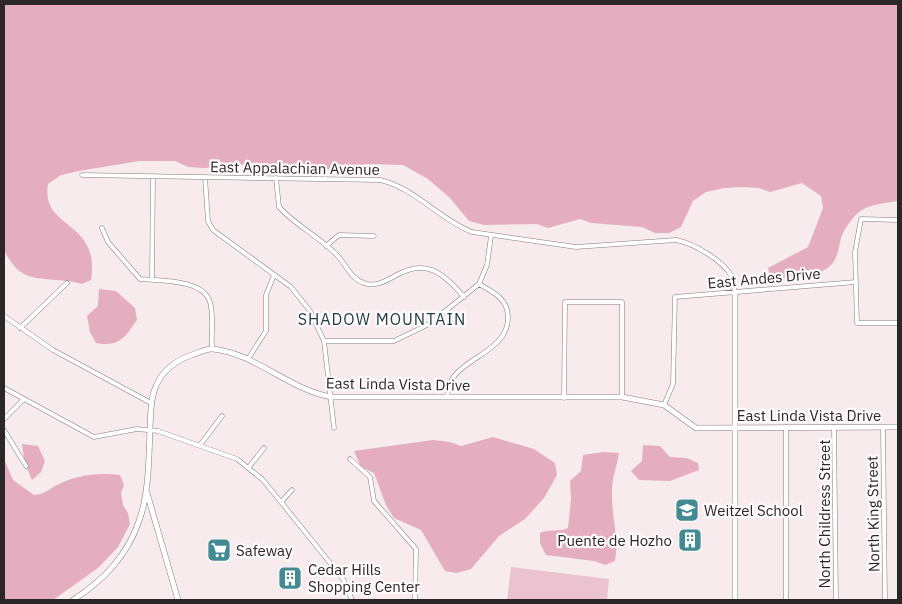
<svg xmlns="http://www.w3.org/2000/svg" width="902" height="604" viewBox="0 0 902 604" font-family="'IBM Plex Sans',sans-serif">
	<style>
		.green { fill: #ebc2cf }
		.forest { fill: #e5adc0 }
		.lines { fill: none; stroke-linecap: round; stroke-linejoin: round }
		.minor-casing { stroke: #867b7e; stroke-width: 5 }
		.tertiary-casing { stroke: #867b7e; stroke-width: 6 }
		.minor { stroke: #fff; stroke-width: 4 }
		.tertiary { stroke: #fff; stroke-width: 5 }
		.labels { text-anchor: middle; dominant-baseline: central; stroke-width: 4.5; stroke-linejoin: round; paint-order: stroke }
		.street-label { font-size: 15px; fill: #2b2728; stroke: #fffafc }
		.poi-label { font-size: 15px; fill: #2b2728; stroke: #fffafc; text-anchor: start }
		.neighbourhood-label { font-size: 16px; letter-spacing: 1px; fill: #1c3d42; stroke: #fffafc }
	</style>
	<rect width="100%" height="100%" fill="#f7ebee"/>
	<path class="green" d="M511,567L609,579L607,600H507Z"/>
	<path class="forest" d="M4,4H898V201C886,203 868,204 858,213C852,218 843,231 841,238C839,246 838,257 832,264C818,279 788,279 770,276L768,268L808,247L823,208L821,196L802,183L770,192L759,188L742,187L724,188L706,192L693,201L681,227L669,233H655L642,227L591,223L580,219L548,228L537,224L484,225L469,221L450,198L428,179L403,165L368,164L309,172L262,163L205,168L188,167L175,161H139L79,171L61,175L48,184C40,230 101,219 91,280L82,284C65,278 33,282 21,272C13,267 9,258 4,251Z
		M99,289L116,291L135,308L137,320C124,338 120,347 96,343L90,332L87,316L98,306Z
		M493,437L534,449L555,463L557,475L544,498L525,519L499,536L471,569L457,573L445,571L421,530L394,518L386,505L374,473L361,467L354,451L433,440L450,442L461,446Z
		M22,444L38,446L45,461L41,472L32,480L25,464Z
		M643,445L660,446L670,457L687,458L698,463L699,470L670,481L639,480L631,471L642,461Z
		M603,452L619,453C617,467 611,480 612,495C612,518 619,539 615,561L605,565L594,561L546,555L540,543V533C550,529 558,532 568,528L571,499L570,481L581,471L583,455Z
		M4,459L13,480L34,495C44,494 47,491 55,486C74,475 99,472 120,475L124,485L121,493L123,505L128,513L130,524L118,547L98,568L53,600H4Z"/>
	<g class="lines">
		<g class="minor-casing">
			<path id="minor" d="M82,175L380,180C415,188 439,219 472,232L576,247L676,240C693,243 724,261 732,277C734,282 734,288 735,293
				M205,177L208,221L213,230L291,287L310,311L324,341L334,428
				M276,178L279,207C295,225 318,236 335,253C345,262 350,279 364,283C374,287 384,282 393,277C425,258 442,271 464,297
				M898,220L861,219L855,252L857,323H898
				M102,228L108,242L140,279C160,281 203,279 210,302C214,315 211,334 212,348
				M326,246L339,235L374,236
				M152,280L153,176
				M4,316L53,350L151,403
				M20,328L67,283
				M324,341H394L429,324L479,284L487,265L491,236
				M248,359L266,331V295L274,275
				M4,388L94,437L137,429L158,431L237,459L262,479L281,502L343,579L352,600
				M447,397C448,389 449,382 455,375C471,356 509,347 508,317C508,299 493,292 479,284
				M564,398L565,302H622V397
				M664,405L673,384L675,297L856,282
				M4,419L23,400
				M834,427L836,600
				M883,428L885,600
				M4,430L26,466
				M200,445L222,416
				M350,459L370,477L374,501L416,549L415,600
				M249,467L264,448
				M281,502L292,490
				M786,600V427"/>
		</g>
		<g class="tertiary-casing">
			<path id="tertiary" d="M735,293V600
				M147,493L178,600
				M73,600C104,580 127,556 139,521C149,494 149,456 150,427C151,414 150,399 156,386C162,371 176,360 192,355C198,353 207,348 213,349C257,354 289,390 332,397H622L664,405L696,428L898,427"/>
		</g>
		<use href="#minor" class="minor"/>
		<use href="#tertiary" class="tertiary"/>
	</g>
	<defs>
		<g id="school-square" transform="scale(1.25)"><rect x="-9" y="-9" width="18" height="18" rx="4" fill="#438a93" stroke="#fffafc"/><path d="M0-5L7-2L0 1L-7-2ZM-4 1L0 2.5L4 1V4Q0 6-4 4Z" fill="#fff"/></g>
		<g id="building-square" transform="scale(1.25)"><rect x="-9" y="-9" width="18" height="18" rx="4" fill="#438a93" stroke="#fffafc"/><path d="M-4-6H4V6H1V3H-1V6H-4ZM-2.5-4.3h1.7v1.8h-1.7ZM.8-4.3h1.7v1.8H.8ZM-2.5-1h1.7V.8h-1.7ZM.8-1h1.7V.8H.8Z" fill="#fff"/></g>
		<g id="supermarket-square" transform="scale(1.25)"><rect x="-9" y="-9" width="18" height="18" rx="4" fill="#438a93" stroke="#fffafc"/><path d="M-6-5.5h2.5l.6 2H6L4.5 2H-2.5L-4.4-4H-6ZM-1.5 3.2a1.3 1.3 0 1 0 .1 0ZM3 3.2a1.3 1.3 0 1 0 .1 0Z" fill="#fff"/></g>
	</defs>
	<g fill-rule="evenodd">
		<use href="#school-square" x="687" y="510"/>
		<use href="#building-square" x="690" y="540"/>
		<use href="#supermarket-square" x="219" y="550"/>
		<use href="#building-square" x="290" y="578"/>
	</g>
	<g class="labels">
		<g class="street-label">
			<text transform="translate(295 168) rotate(1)">East Appalachian Avenue</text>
			<text transform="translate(764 278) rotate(-5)">East Andes Drive</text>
			<text transform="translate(398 384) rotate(1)">East Linda Vista Drive</text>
			<text x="809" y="415">East Linda Vista Drive</text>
			<text transform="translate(824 514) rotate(-90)">North Childress Street</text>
			<text transform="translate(873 514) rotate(-91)">North King Street</text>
		</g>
		<g class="poi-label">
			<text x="704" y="510">Weitzel School</text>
			<text x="672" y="540" text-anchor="end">Puente de Hozho</text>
			<text x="236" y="550">Safeway</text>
			<text x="308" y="569">Cedar Hills<tspan x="308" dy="17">Shopping Center</tspan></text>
		</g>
		<g class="neighbourhood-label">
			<text x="382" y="319">SHADOW MOUNTAIN</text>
		</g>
	</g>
	<rect width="902" height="604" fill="none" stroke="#2b2728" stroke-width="10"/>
</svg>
